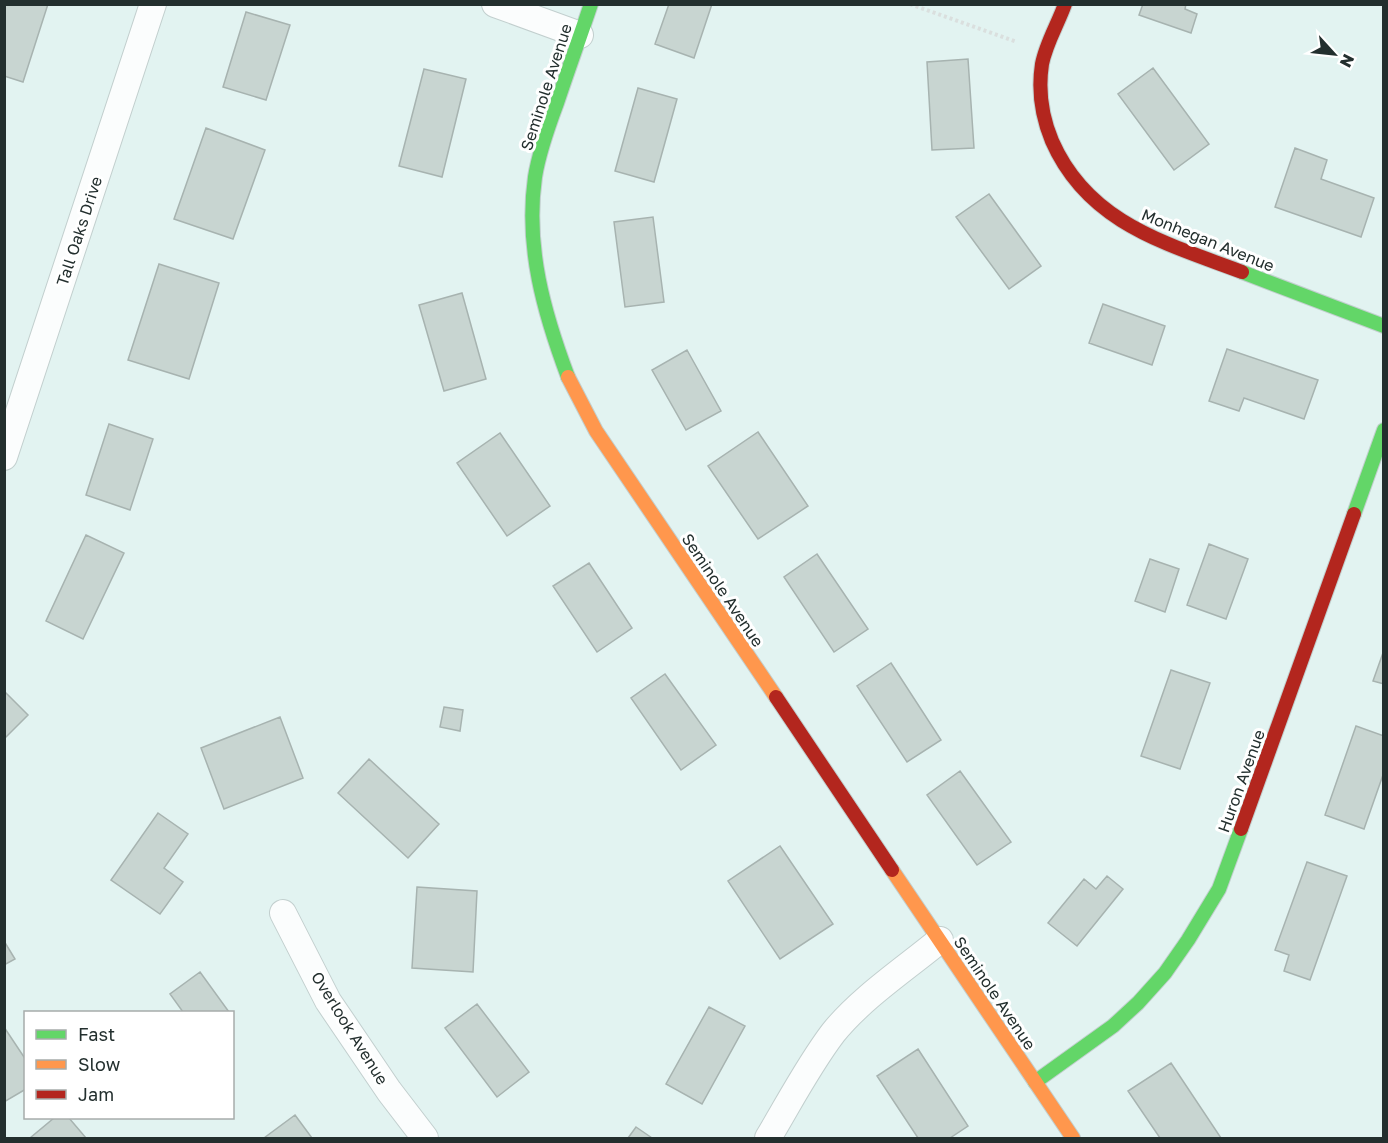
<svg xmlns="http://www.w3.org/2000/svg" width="1388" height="1143" viewBox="0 0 1388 1143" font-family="'Golos Text',sans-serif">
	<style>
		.building { fill: #c8d5d1; stroke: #a7b3b0; stroke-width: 1.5 }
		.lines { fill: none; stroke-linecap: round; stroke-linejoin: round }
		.street-casing { stroke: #c2cfce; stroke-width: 28 }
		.fast-casing { stroke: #c2cfce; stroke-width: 16 }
		.slow-casing { stroke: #c2cfce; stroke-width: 16 }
		.jam-casing { stroke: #c2cfce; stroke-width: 16 }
		.path { stroke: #dadfde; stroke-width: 4; stroke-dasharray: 3 3; stroke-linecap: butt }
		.street { stroke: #fbfdfd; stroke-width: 26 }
		.fast { stroke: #63d668; stroke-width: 14 }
		.slow { stroke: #ff974d; stroke-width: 14 }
		.jam { stroke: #b3261e; stroke-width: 14 }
		.labels { text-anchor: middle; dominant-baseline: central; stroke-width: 6; stroke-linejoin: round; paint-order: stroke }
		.street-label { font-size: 16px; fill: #232f2e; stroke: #fff }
	</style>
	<rect width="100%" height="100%" fill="#e2f3f1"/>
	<path class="building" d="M4,4H48L23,82L4,76Z
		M669,4H712L694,58L655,44Z
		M1143,4H1186L1185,9L1197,14L1191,33L1139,15Z
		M246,12L290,25L266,100L223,87Z
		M968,59L974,148L932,150L927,62Z
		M1153,68L1209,144L1174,170L1118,94Z
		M424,69L466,79L442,177L399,166Z
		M638,88L677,99L654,182L615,171Z
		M206,128L265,150L233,239L174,219Z
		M1295,148L1327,160L1321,179L1374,198L1361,237L1275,207Z
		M989,194L1041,266L1009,289L956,217Z
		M653,217L664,302L625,307L614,222Z
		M159,264L219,283L189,379L128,360Z
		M462,293L486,379L444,391L419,305Z
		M1103,304L1165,326L1152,365L1089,343Z
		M1227,349L1318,380L1304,419L1244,398L1239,411L1209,401Z
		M687,350L721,411L686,430L652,370Z
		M109,424L153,439L130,510L86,495Z
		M758,432L808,506L758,539L708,466Z
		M500,433L550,506L507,536L457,463Z
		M86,535L124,553L83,639L46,621Z
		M1209,544L1248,559L1226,619L1187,605Z
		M817,554L868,629L834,652L784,577Z
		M1150,559L1179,569L1165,612L1135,601Z
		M589,563L632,628L597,652L553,586Z
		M1384,650V684L1373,681Z
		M891,663L941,740L907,762L857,686Z
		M1171,670L1210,683L1180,769L1141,756Z
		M665,674L716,745L681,770L631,698Z
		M4,691L28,715L4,739Z
		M444,707L463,710L460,731L440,727Z
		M280,717L303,778L224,809L201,748Z
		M1356,726L1384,736V772L1364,829L1325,815Z
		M369,759L439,824L408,858L338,793Z
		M960,771L1011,842L977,865L927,795Z
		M158,813L188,834L164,868L183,882L160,914L111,880Z
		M780,846L833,924L780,959L728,881Z
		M1307,862L1347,876L1310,980L1284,971L1289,955L1275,950Z
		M1107,876L1123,889L1077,946L1048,923L1084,879L1096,889Z
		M417,887L477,891L473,972L412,968Z
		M4,941L15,959L4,965Z
		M200,972L229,1012H183L170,994Z
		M477,1004L529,1072L497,1097L445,1028Z
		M709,1007L745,1026L702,1104L666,1084Z
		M4,1027L26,1060V1089L4,1102Z
		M918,1049L968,1126L950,1138H918L877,1076Z
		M1171,1063L1221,1138H1160L1128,1091Z
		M295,1115L312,1138H264Z
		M54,1118H69L86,1138H30Z
		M636,1127L652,1138H628Z"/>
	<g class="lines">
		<g class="street-casing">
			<path id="street" d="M495,4L580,35
				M4,457L153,4
				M283,913L328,1001L389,1091L425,1138
				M768,1138C789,1103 808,1066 833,1033C861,998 905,969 940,940"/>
		</g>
		<g class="fast-casing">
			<path id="fast" d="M1242,272L1384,326
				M568,377C544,313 525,247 535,177C539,152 548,127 557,103C568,70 580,37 591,4
				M1354,514L1384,430
				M1035,1082L1113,1026L1138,1003L1165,973L1188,940L1219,889L1241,829"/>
		</g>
		<g class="slow-casing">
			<path id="slow" d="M568,377L596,431L776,697
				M892,870L1073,1138"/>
		</g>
		<g class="jam-casing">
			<path id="jam" d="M1065,4C1058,24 1046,43 1042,64C1038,90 1042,117 1052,141C1088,223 1165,243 1242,272
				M776,697L892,870
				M1241,829L1354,514"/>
		</g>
		<path class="path" d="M910,4L1017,42"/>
		<use href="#street" class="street"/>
		<use href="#fast" class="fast"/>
		<use href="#slow" class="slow"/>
		<use href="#jam" class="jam"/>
	</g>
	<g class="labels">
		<g class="street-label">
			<text transform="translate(546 87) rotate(-72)">Seminole Avenue</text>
			<text transform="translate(79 231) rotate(-72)">Tall Oaks Drive</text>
			<text transform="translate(1208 240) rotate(22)">Monhegan Avenue</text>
			<text transform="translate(723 590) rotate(56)">Seminole Avenue</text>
			<text transform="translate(1241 781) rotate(-70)">Huron Avenue</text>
			<text transform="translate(995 993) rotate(56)">Seminole Avenue</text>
			<text transform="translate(350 1028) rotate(58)">Overlook Avenue</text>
		</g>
	</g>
	<rect width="1388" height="1143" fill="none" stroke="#232f2e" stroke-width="12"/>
	<rect x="24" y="1011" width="210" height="108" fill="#ffffff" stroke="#a7acab" stroke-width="1.5"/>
	<rect x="36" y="1030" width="30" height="9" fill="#63d668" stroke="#a7acab" stroke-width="1.5"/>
	<text x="78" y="1041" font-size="18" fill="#232f2e">Fast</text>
	<rect x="36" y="1060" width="30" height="9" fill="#ff974d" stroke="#a7acab" stroke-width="1.5"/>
	<text x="78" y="1071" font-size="18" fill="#232f2e">Slow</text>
	<rect x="36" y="1090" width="30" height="9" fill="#b3261e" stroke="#a7acab" stroke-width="1.5"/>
	<text x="78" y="1101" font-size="18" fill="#232f2e">Jam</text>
	<g transform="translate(1334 54) rotate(117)" stroke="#ffffff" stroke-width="4.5" paint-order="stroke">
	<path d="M0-4.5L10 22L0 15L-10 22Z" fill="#232f2e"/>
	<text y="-9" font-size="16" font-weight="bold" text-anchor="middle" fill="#232f2e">N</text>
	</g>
</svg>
